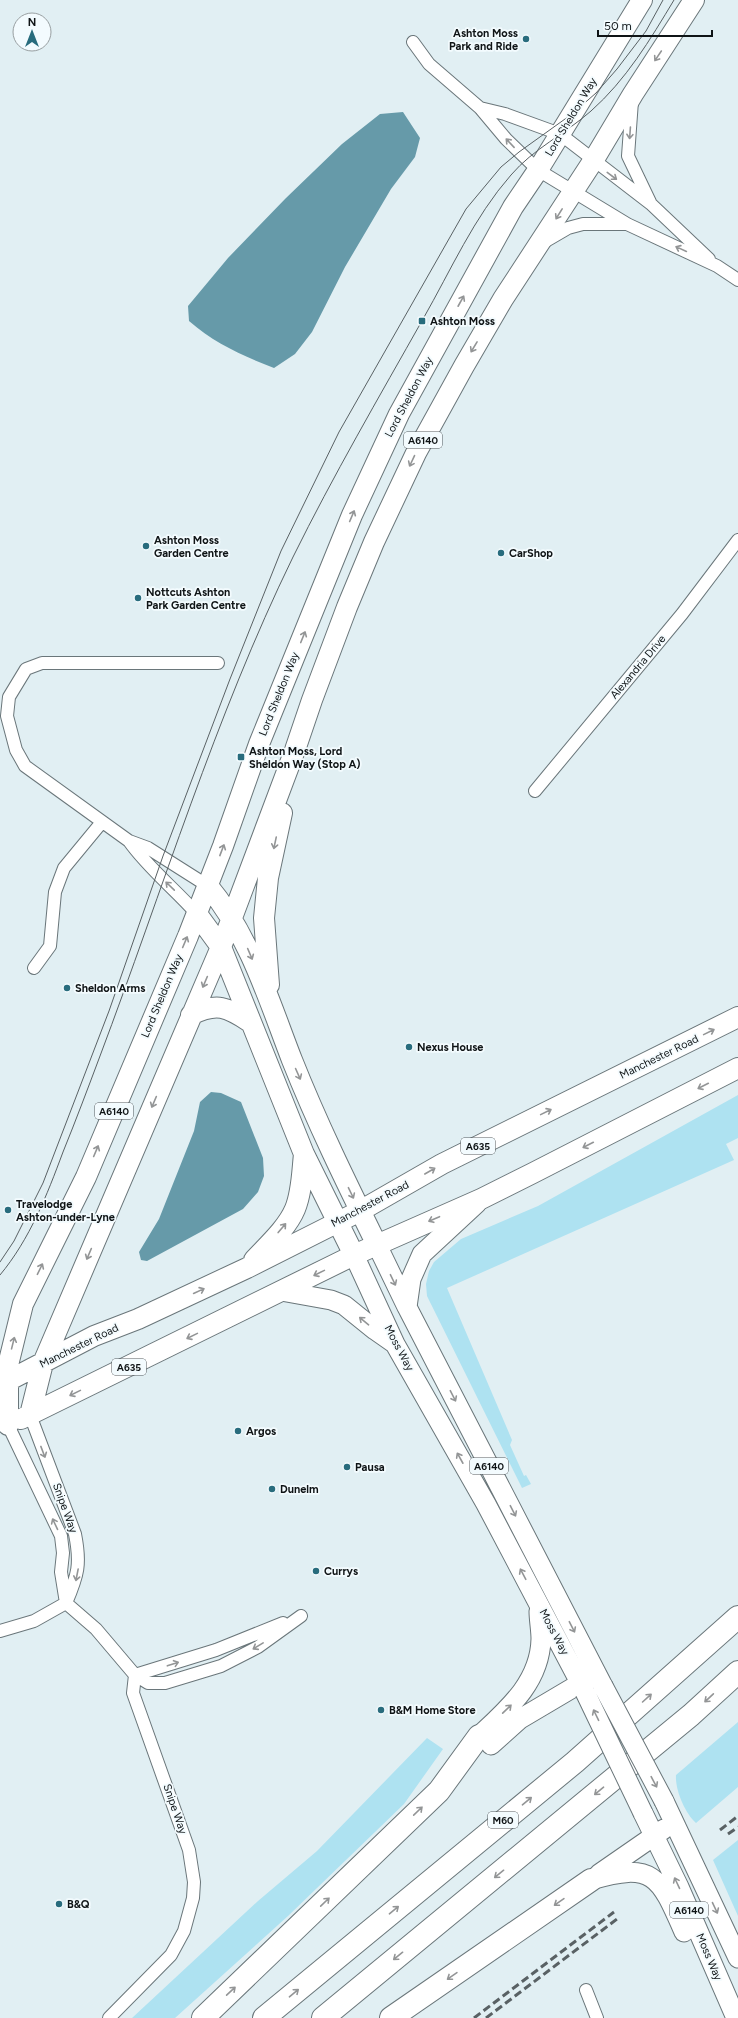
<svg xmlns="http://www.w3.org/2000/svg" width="738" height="2018" viewBox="0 0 738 2018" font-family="Figtree,sans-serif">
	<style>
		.green { fill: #aee2f1 }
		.water { fill: #669aa9 }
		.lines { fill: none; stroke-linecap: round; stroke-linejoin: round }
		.minor-casing { stroke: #6a767a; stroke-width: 14 }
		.primary-casing { stroke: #6a767a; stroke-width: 21 }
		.trunk-casing { stroke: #6a767a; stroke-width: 22 }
		.motorway-casing { stroke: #6a767a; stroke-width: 24 }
		.minor { stroke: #fff; stroke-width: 12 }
		.primary { stroke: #fff; stroke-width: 19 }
		.trunk { stroke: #fff; stroke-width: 20 }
		.motorway { stroke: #fff; stroke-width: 22 }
		.tram { stroke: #596164; stroke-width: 1 }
		.rail { stroke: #596164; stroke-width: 3; stroke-dasharray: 8 4; stroke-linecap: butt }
		.primary-bridge-casing { stroke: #6a767a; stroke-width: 21; stroke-linecap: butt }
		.primary-bridge { stroke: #fff; stroke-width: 19 }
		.oneway { stroke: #939596 }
		.poi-dot { fill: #286c7d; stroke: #f3fbfe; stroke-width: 1.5 }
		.labels { text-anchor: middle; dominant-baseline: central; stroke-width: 3.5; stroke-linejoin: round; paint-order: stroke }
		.shield { fill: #f3fbfe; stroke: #53595c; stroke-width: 1 }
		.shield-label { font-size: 10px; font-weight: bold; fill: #0f1416 }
		.poi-label { font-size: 11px; font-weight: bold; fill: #0f1416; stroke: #f3fbfe; text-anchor: start }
		.street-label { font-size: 11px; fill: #0f1416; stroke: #f3fbfe }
	</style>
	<rect width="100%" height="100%" fill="#e1eff3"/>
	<path class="green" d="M738,1095V1138L726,1144L734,1160L447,1288L512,1440L510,1445L524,1476L526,1475L531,1484L522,1488L427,1296L426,1284L429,1271L434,1262L461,1239L538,1206Z
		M738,1722V1787L696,1823C685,1813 675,1790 676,1775Z
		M427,1738L443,1749L404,1804L288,1916L175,2018H132L258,1901L317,1851Z
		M738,1840V1916L713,1860Z"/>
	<path class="water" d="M403,112L420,138L415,157L391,189L345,267L312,332L295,354L274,368C243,356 214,343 189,321L188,306L228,258L286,198L342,144L380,114Z
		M211,1092L221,1093L241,1102L263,1158L264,1176L258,1192L243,1209L147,1261L141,1260L139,1252L159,1219L194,1131L200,1102Z"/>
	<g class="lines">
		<g class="minor-casing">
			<path id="minor" d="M413,42L429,64L480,108L506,139L538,170L627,224L717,266L738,280
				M632,101L628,156L650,202
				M480,108L505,114L560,134L651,204L709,259
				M544,242L568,228L583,224H627
				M535,791L682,614L738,540
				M129,841C148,868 175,889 197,914
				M208,886L148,848L129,841L25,766L16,750L7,716L9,697L26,669L42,663H218
				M34,968L50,946L55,892L64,868L102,822
				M30,1415L75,1534C81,1564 78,1575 66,1603
				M8,1425L61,1536L63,1553L61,1572L66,1603L96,1629L135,1675L148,1683H165L221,1666L258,1647L301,1616
				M0,1631L34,1621L66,1603
				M135,1675L216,1650L283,1623
				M586,1990L597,2018
				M109,2018L171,1955L184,1931L193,1898L194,1882L189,1850L133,1693L135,1675"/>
		</g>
		<g class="primary-casing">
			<path id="primary" d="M377,1245L407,1307L603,1686
				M354,1255L395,1344L486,1504L585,1692
				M281,1291L331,1300L344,1305L375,1330L395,1344
				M407,1307L411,1279L422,1254L477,1203
				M479,1736C508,1709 540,1682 541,1639C541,1630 539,1620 539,1611
				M491,1745L520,1719L591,1677
				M664,1801L738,1958
				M643,1813L679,1887L736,2018
				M599,1874L664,1829
				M591,1880C654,1861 660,1877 684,1932"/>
		</g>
		<g class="trunk-casing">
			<path id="trunk" d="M208,886C250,936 269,1001 292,1060C317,1123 347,1184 377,1245
				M197,914L221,947L304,1154L354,1255
				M269,985L264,918L268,878L282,813
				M191,1015C217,1002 227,1007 250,1022
				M254,1260C268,1245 287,1228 295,1209C302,1192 302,1172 304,1154
				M0,1385L94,1336L138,1319L247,1268L360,1211L442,1164L738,1017
				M30,1415L43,1363L221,947L295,750L312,700L347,607L374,542L416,453L464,366L503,299L593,161L633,94L694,0
				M21,1419L354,1255L481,1199L533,1173L738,1068
				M8,1425V1365L23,1304L86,1177L188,936L223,846L259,744L352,515L399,414L513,207L538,170L642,0"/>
		</g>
		<g class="motorway-casing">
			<path id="motorway" d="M203,2018L439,1791L479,1736
				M264,2018L575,1762L738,1617
				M323,2018L691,1715L738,1672
				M391,2018L591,1880"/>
		</g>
		<use href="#minor" class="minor"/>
		<use href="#primary" class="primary"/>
		<use href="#trunk" class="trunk"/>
		<use href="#motorway" class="motorway"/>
		<path class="tram" d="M0,1262L14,1241L43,1183L109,1011L163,856L230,679L281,551L339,432L466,209L501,167L519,152L572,114L596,93L617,69L646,31L663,0
			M0,1275C30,1239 47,1195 63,1152C76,1120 88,1088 100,1056C163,889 215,717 293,557C333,476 379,397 423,319C451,270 474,217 511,175C533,149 565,134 591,111C626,80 650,40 674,0"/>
		<path class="rail" d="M720,1830L738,1816
			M728,1834L738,1827
			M474,2018L614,1912
			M486,2018L617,1919"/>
		<g class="primary-bridge-casing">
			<path id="primary-bridge" d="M603,1686L664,1801
				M585,1692L643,1813"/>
		</g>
		<use href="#primary-bridge" class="primary-bridge"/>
	</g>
	<defs><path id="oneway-shaft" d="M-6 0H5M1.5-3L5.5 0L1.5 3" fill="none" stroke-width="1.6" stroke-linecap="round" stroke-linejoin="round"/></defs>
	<g class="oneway">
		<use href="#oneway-shaft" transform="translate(658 56) rotate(124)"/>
		<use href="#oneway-shaft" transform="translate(630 133) rotate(94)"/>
		<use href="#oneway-shaft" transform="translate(510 143) rotate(-133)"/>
		<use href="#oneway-shaft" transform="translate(612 176) rotate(37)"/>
		<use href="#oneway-shaft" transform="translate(559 214) rotate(122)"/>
		<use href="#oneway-shaft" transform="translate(681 249) rotate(-155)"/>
		<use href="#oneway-shaft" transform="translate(461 301) rotate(-61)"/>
		<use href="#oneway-shaft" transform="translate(474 347) rotate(121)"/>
		<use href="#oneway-shaft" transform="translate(412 461) rotate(115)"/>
		<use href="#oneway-shaft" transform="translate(352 516) rotate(-67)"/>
		<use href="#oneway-shaft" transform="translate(303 637) rotate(-68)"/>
		<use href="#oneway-shaft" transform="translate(275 843) rotate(102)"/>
		<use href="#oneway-shaft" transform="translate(222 850) rotate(-69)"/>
		<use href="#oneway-shaft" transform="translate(170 886) rotate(-136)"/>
		<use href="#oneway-shaft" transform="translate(185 942) rotate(-67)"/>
		<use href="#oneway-shaft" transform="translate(250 954) rotate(67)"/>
		<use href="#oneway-shaft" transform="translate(205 982) rotate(113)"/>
		<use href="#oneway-shaft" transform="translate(709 1032) rotate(-26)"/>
		<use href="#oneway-shaft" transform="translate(298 1074) rotate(66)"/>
		<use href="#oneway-shaft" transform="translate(703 1086) rotate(153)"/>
		<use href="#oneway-shaft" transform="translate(154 1102) rotate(113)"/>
		<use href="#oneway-shaft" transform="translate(546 1112) rotate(-26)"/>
		<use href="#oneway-shaft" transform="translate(588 1145) rotate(153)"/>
		<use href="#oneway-shaft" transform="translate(96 1151) rotate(-67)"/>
		<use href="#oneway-shaft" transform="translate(430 1171) rotate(-30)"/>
		<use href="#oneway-shaft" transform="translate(351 1193) rotate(64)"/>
		<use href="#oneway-shaft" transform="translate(434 1219) rotate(157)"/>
		<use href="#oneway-shaft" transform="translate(282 1228) rotate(-50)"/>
		<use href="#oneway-shaft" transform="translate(89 1254) rotate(113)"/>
		<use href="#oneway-shaft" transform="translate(40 1269) rotate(-64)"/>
		<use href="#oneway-shaft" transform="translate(319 1273) rotate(154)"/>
		<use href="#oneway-shaft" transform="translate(393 1280) rotate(64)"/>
		<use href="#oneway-shaft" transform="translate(199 1291) rotate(-25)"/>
		<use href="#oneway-shaft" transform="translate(364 1321) rotate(-140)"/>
		<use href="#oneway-shaft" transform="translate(192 1336) rotate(154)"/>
		<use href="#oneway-shaft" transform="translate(13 1343) rotate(-76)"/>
		<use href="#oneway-shaft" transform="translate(75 1393) rotate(154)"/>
		<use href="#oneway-shaft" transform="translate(453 1396) rotate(63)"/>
		<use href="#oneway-shaft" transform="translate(43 1452) rotate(69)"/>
		<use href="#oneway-shaft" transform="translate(460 1458) rotate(-119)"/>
		<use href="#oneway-shaft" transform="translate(513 1511) rotate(63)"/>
		<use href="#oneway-shaft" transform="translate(55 1524) rotate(-115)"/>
		<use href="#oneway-shaft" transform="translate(523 1574) rotate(-118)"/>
		<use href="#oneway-shaft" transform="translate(77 1575) rotate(101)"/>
		<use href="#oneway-shaft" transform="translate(572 1627) rotate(63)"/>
		<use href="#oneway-shaft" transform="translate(258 1646) rotate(149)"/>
		<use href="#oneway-shaft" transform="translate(173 1664) rotate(-18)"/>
		<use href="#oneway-shaft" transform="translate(647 1698) rotate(-42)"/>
		<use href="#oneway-shaft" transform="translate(709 1698) rotate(137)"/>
		<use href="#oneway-shaft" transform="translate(507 1709) rotate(-44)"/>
		<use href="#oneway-shaft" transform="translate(596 1715) rotate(-116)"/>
		<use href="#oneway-shaft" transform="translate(654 1782) rotate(62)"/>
		<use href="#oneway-shaft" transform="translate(599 1791) rotate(140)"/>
		<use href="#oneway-shaft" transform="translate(527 1801) rotate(-40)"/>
		<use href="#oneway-shaft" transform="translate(418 1811) rotate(-44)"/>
		<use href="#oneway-shaft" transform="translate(499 1874) rotate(141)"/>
		<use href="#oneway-shaft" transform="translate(677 1883) rotate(-115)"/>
		<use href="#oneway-shaft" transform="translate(325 1902) rotate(-44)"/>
		<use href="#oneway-shaft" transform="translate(559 1902) rotate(145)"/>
		<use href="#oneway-shaft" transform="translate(715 1908) rotate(65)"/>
		<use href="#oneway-shaft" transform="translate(394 1910) rotate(-40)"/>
		<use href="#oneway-shaft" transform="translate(398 1956) rotate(141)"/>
		<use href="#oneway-shaft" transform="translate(452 1976) rotate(145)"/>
		<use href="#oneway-shaft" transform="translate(231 1991) rotate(-43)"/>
		<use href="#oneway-shaft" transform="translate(294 1993) rotate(-40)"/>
	</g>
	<g class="poi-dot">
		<circle cx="526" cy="39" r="4"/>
		<rect x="418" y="317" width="8" height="8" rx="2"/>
		<circle cx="146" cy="546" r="4"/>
		<circle cx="501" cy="553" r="4"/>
		<circle cx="138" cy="598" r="4"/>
		<rect x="237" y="753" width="8" height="8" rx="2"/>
		<circle cx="67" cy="988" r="4"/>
		<circle cx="409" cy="1047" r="4"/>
		<circle cx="8" cy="1210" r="4"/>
		<circle cx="238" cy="1431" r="4"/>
		<circle cx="347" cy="1467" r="4"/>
		<circle cx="272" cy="1489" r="4"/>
		<circle cx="316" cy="1571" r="4"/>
		<circle cx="381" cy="1710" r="4"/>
		<circle cx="59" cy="1904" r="4"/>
	</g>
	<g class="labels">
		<g class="shield">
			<rect x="404" y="432" width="38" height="16" rx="3"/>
			<rect x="95" y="1103" width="38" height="16" rx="3"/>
			<rect x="461" y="1138" width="34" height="16" rx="3"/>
			<rect x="112" y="1359" width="34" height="16" rx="3"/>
			<rect x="470" y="1458" width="38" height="16" rx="3"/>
			<rect x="488" y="1812" width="30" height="16" rx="3"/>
			<rect x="670" y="1902" width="38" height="16" rx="3"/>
		</g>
		<g class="shield-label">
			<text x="423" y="440">A6140</text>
			<text x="114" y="1111">A6140</text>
			<text x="478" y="1146">A635</text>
			<text x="129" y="1367">A635</text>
			<text x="489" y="1466">A6140</text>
			<text x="503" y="1820">M60</text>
			<text x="689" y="1910">A6140</text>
		</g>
		<g class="poi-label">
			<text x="518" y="33" text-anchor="end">Ashton Moss<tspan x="518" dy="13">Park and Ride</tspan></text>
			<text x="430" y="321">Ashton Moss</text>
			<text x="154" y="540">Ashton Moss<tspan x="154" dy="13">Garden Centre</tspan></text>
			<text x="509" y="553">CarShop</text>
			<text x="146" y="592">Nottcuts Ashton<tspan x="146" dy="13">Park Garden Centre</tspan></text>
			<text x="249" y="751">Ashton Moss, Lord<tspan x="249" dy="13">Sheldon Way (Stop A)</tspan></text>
			<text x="75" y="988">Sheldon Arms</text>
			<text x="417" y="1047">Nexus House</text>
			<text x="16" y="1204">Travelodge<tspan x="16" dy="13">Ashton-under-Lyne</tspan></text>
			<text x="246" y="1431">Argos</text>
			<text x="355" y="1467">Pausa</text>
			<text x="280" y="1489">Dunelm</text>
			<text x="324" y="1571">Currys</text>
			<text x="389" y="1710">B&amp;M Home Store</text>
			<text x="67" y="1904">B&amp;Q</text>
		</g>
		<g class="street-label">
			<text transform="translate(571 117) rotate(-59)">Lord Sheldon Way</text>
			<text transform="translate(409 397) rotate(-62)">Lord Sheldon Way</text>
			<text transform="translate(638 667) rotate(-50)">Alexandria Drive</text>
			<text transform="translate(279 694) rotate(-68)">Lord Sheldon Way</text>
			<text transform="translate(162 996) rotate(-67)">Lord Sheldon Way</text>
			<text transform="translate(659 1057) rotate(-26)">Manchester Road</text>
			<text transform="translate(370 1204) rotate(-28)">Manchester Road</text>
			<text transform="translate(79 1346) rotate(-26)">Manchester Road</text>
			<text transform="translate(399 1348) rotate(62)">Moss Way</text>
			<text transform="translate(65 1508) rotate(70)">Snipe Way</text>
			<text transform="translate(554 1632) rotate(62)">Moss Way</text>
			<text transform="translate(175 1809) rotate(71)">Snipe Way</text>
			<text transform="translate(709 1957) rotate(67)">Moss Way</text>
		</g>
	</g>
	<g transform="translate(32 32)"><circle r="19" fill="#f3fbfe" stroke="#989fa1"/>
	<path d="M0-3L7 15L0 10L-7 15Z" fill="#286c7d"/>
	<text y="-6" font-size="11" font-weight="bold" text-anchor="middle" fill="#0f1416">N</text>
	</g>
	<path d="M598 30v6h114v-6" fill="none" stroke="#0f1416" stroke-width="2"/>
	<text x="604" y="30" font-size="12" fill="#0f1416" stroke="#f3fbfe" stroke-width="3" paint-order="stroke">50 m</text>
</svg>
